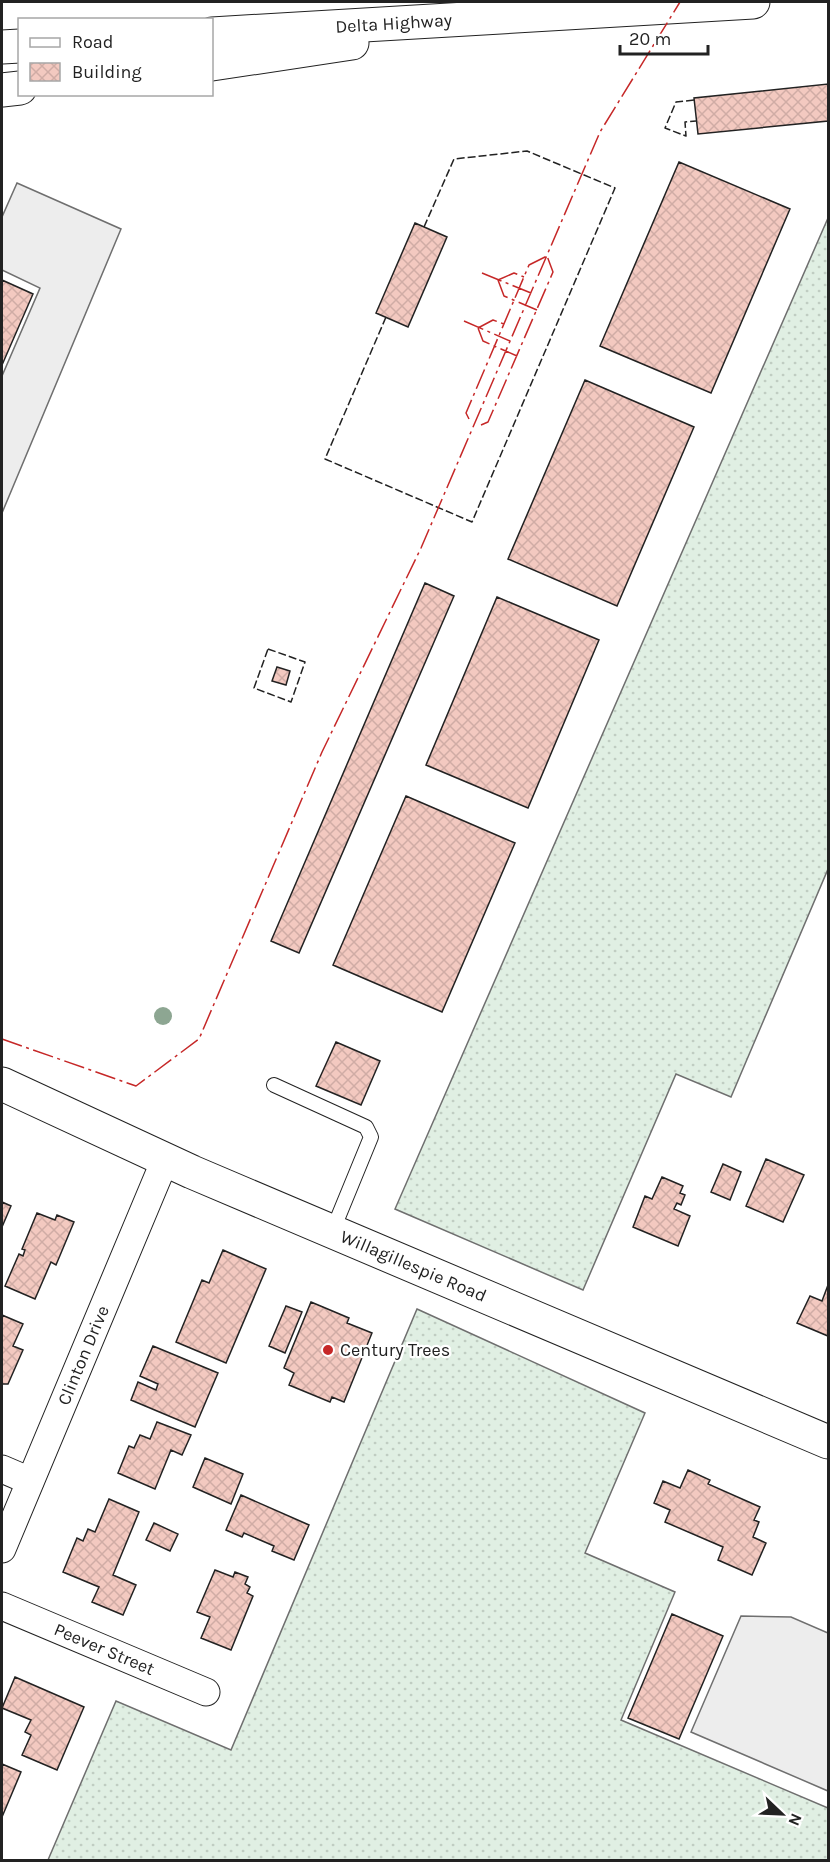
<svg xmlns="http://www.w3.org/2000/svg" width="830" height="1862" viewBox="0 0 830 1862" font-family="Karla,sans-serif">
	<style>
		.grass { fill: url(#grass-dots); stroke: #6f6f6f; stroke-width: 1.5 }
		.parking { fill: #ededed; stroke: #6f6f6f; stroke-width: 1.5 }
		.building { fill: url(#building-cross-hatch); stroke: #222; stroke-width: 1.5 }
		.lines { fill: none; stroke-linecap: round; stroke-linejoin: round }
		.lane-casing { stroke: #222; stroke-width: 16 }
		.street-casing { stroke: #222; stroke-width: 29 }
		.secondary-casing { stroke: #222; stroke-width: 35 }
		.highway-casing { stroke: #222; stroke-width: 35 }
		.lane { stroke: #fff; stroke-width: 14 }
		.street { stroke: #fff; stroke-width: 27 }
		.secondary { stroke: #fff; stroke-width: 33 }
		.highway { stroke: #fff; stroke-width: 33 }
		.fence { stroke: #222; stroke-width: 1.5; stroke-dasharray: 8 3; stroke-linecap: butt }
		.power { stroke: #c62828; stroke-width: 1.5; stroke-dasharray: 21 4.5 3 4.5; stroke-linecap: butt }
		.tree { fill: #8da692 }
		.poi-dot { fill: #c62828; stroke: #fff; stroke-width: 2 }
		.labels { text-anchor: middle; dominant-baseline: central; stroke-width: 4.5; stroke-linejoin: round; paint-order: stroke }
		.street-label { font-size: 18px; fill: #222; stroke: #fff }
		.poi-label { font-size: 18px; fill: #222; stroke: #fff; text-anchor: start }
	</style>
	<defs>
		<pattern id="grass-dots" width="8" height="8" patternUnits="userSpaceOnUse" patternTransform="scale(1.5)"><rect width="8" height="8" fill="#e0efe3"/><path d="M2 2h.1M6 6h.1" fill="none" stroke="#c0cdc2" stroke-width="1.8" stroke-linecap="round"/></pattern>
		<pattern id="building-cross-hatch" width="8" height="8" patternUnits="userSpaceOnUse" patternTransform="scale(1.5)"><rect width="8" height="8" fill="#f3c9c0"/><path d="M0 0l8 8M0 8l8-8" fill="none" stroke="#d0aca5"/></pattern>
	</defs>
	<rect width="100%" height="100%" fill="#fff"/>
	<path class="grass" d="M828,218V869L731,1097L676,1074L583,1290L395,1209Z
		M417,1309L645,1413L585,1553L675,1592L621,1720L828,1808V1860H48L116,1701L231,1750Z"/>
	<path class="parking" d="M17,183L121,229L2,513V376L40,288L2,270V217Z
		M741,1616L791,1617L828,1633V1791L691,1732Z"/>
	<path class="building" d="M828,84V121L698,134L694,98Z
		M679,162L790,209L711,393L600,346Z
		M415,223L447,237L408,327L376,313Z
		M2,280L33,294L2,365Z
		M585,380L694,427L617,606L508,559Z
		M425,583L454,596L299,953L271,941Z
		M497,597L599,640L528,808L426,765Z
		M277,667L290,671L286,685L272,681Z
		M406,796L515,843L442,1012L333,965Z
		M336,1042L380,1061L361,1105L316,1086Z
		M766,1159L804,1175L783,1222L746,1206Z
		M723,1164L741,1172L730,1200L711,1192Z
		M662,1177L683,1186L680,1193L685,1195L681,1205L677,1203L674,1209L690,1216L678,1246L633,1227L645,1196L652,1199Z
		M2,1202L11,1206L2,1227Z
		M37,1213L55,1220L57,1215L74,1222L56,1265L51,1262L35,1299L5,1286L19,1254L23,1256L25,1250L22,1249Z
		M223,1250L266,1269L226,1363L176,1342L202,1280L209,1283Z
		M828,1285V1336L797,1323L810,1296L822,1301Z
		M311,1302L349,1318L347,1323L372,1333L344,1402L332,1397L330,1402L289,1385L294,1373L284,1368Z
		M286,1306L302,1312L285,1353L269,1346Z
		M2,1315L23,1324L13,1346L23,1350L8,1384H2Z
		M153,1346L218,1373L195,1427L131,1400L138,1382L156,1390L158,1384L140,1376Z
		M157,1422L191,1435L182,1455L171,1450L155,1489L118,1473L129,1446L134,1448L140,1435L150,1439Z
		M205,1458L243,1474L231,1504L193,1487Z
		M688,1470L710,1480L708,1484L760,1507L754,1520L759,1522L753,1537L766,1543L752,1575L718,1560L723,1547L665,1522L670,1510L654,1503L663,1481L680,1488Z
		M241,1495L309,1525L294,1560L272,1551L274,1546L244,1533L242,1537L226,1530Z
		M109,1499L139,1512L113,1575L136,1585L123,1615L92,1602L99,1587L63,1572L77,1538L83,1541L88,1529L95,1532Z
		M154,1523L178,1534L170,1551L146,1540Z
		M215,1570L233,1577L235,1572L248,1577L245,1584L250,1587L247,1593L253,1596L231,1650L201,1638L210,1617L197,1612Z
		M672,1614L723,1636L679,1739L628,1718Z
		M15,1677L84,1707L57,1770L22,1755L31,1735L25,1732L31,1720L2,1708Z
		M2,1764L21,1772L2,1817Z"/>
	<g class="lines">
		<g class="lane-casing">
			<path id="lane" d="M274,1085L366,1127L371,1137L332,1232"/>
		</g>
		<g class="street-casing">
			<g id="street">
				<path d="M2,1469L30,1481"/>
				<path id="s1" d="M2,1549L165,1160"/>
				<path id="s2" d="M2,1606L206,1692"/>
			</g>
		</g>
		<g class="secondary-casing">
			<g id="secondary">
				<path id="s3" d="M2,1084L192,1172L828,1442"/>
			</g>
		</g>
		<g class="highway-casing">
			<g id="highway">
				<path id="s4" d="M212,34L753,2"/>
				<path d="M2,47L20,46"/>
				<path d="M212,64L352,43"/>
				<path d="M2,90L20,88"/>
			</g>
		</g>
		<use href="#lane" class="lane"/>
		<use href="#street" class="street"/>
		<use href="#secondary" class="secondary"/>
		<use href="#highway" class="highway"/>
		<path class="fence" d="M694,100L676,102L665,128L686,136L685,122L696,121
			M386,317L325,459L472,522L615,188L527,151L454,159L424,227
			M268,649L305,662L291,702L254,688Z"/>
		<path class="power" d="M482,273L531,293
			M498,280L504,296L537,310
			M498,280L514,273L524,277
			M464,321L510,341
			M478,328L483,341L517,356
			M478,328L493,320L504,324
			M469,419L466,413L529,265L547,256
			M481,425L488,422L553,272L547,256
			M2,1039L136,1086L199,1039L322,752L421,548L600,132L680,2"/>
	</g>
	<circle class="tree" cx="163" cy="1016" r="9"/>
	<circle class="poi-dot" cx="328" cy="1350" r="6"/>
	<g class="labels">
		<g class="street-label">
			<text stroke="none"><textPath href="#s4" startOffset="182">Delta Highway</textPath></text>
			<text stroke="none"><textPath href="#s3" startOffset="450">Willagillespie Road</textPath></text>
			<text stroke="none"><textPath href="#s1" startOffset="210">Clinton Drive</textPath></text>
			<text stroke="none"><textPath href="#s2" startOffset="111">Peever Street</textPath></text>
		</g>
		<g class="poi-label">
			<text x="340" y="1350">Century Trees</text>
		</g>
	</g>
	<rect width="830" height="1862" fill="none" stroke="#222222" stroke-width="6"/>
	<rect x="18" y="18" width="195" height="78" fill="#ffffff" stroke="#a7a7a7" stroke-width="1.5"/>
	<rect x="30" y="38" width="30" height="9" fill="#ffffff" stroke="#a7a7a7" stroke-width="1.5"/>
	<text x="72" y="48" font-size="18" fill="#222222">Road</text>
	<rect x="30" y="63" width="30" height="18" fill="url(#building-cross-hatch)" stroke="#a7a7a7" stroke-width="1.5"/>
	<text x="72" y="78" font-size="18" fill="#222222">Building</text>
	<g transform="translate(782 1814) rotate(113)" stroke="#ffffff" stroke-width="4.5" paint-order="stroke">
	<path d="M0-4.5L10 22L0 15L-10 22Z" fill="#222222"/>
	<text y="-9" font-size="16" font-weight="bold" text-anchor="middle" fill="#222222">N</text>
	</g>
	<path d="M620 45v9h88v-9" fill="none" stroke="#222222" stroke-width="3"/>
	<text x="629" y="45" font-size="18" fill="#222222" stroke="#ffffff" stroke-width="4.5" paint-order="stroke">20 m</text>
</svg>
